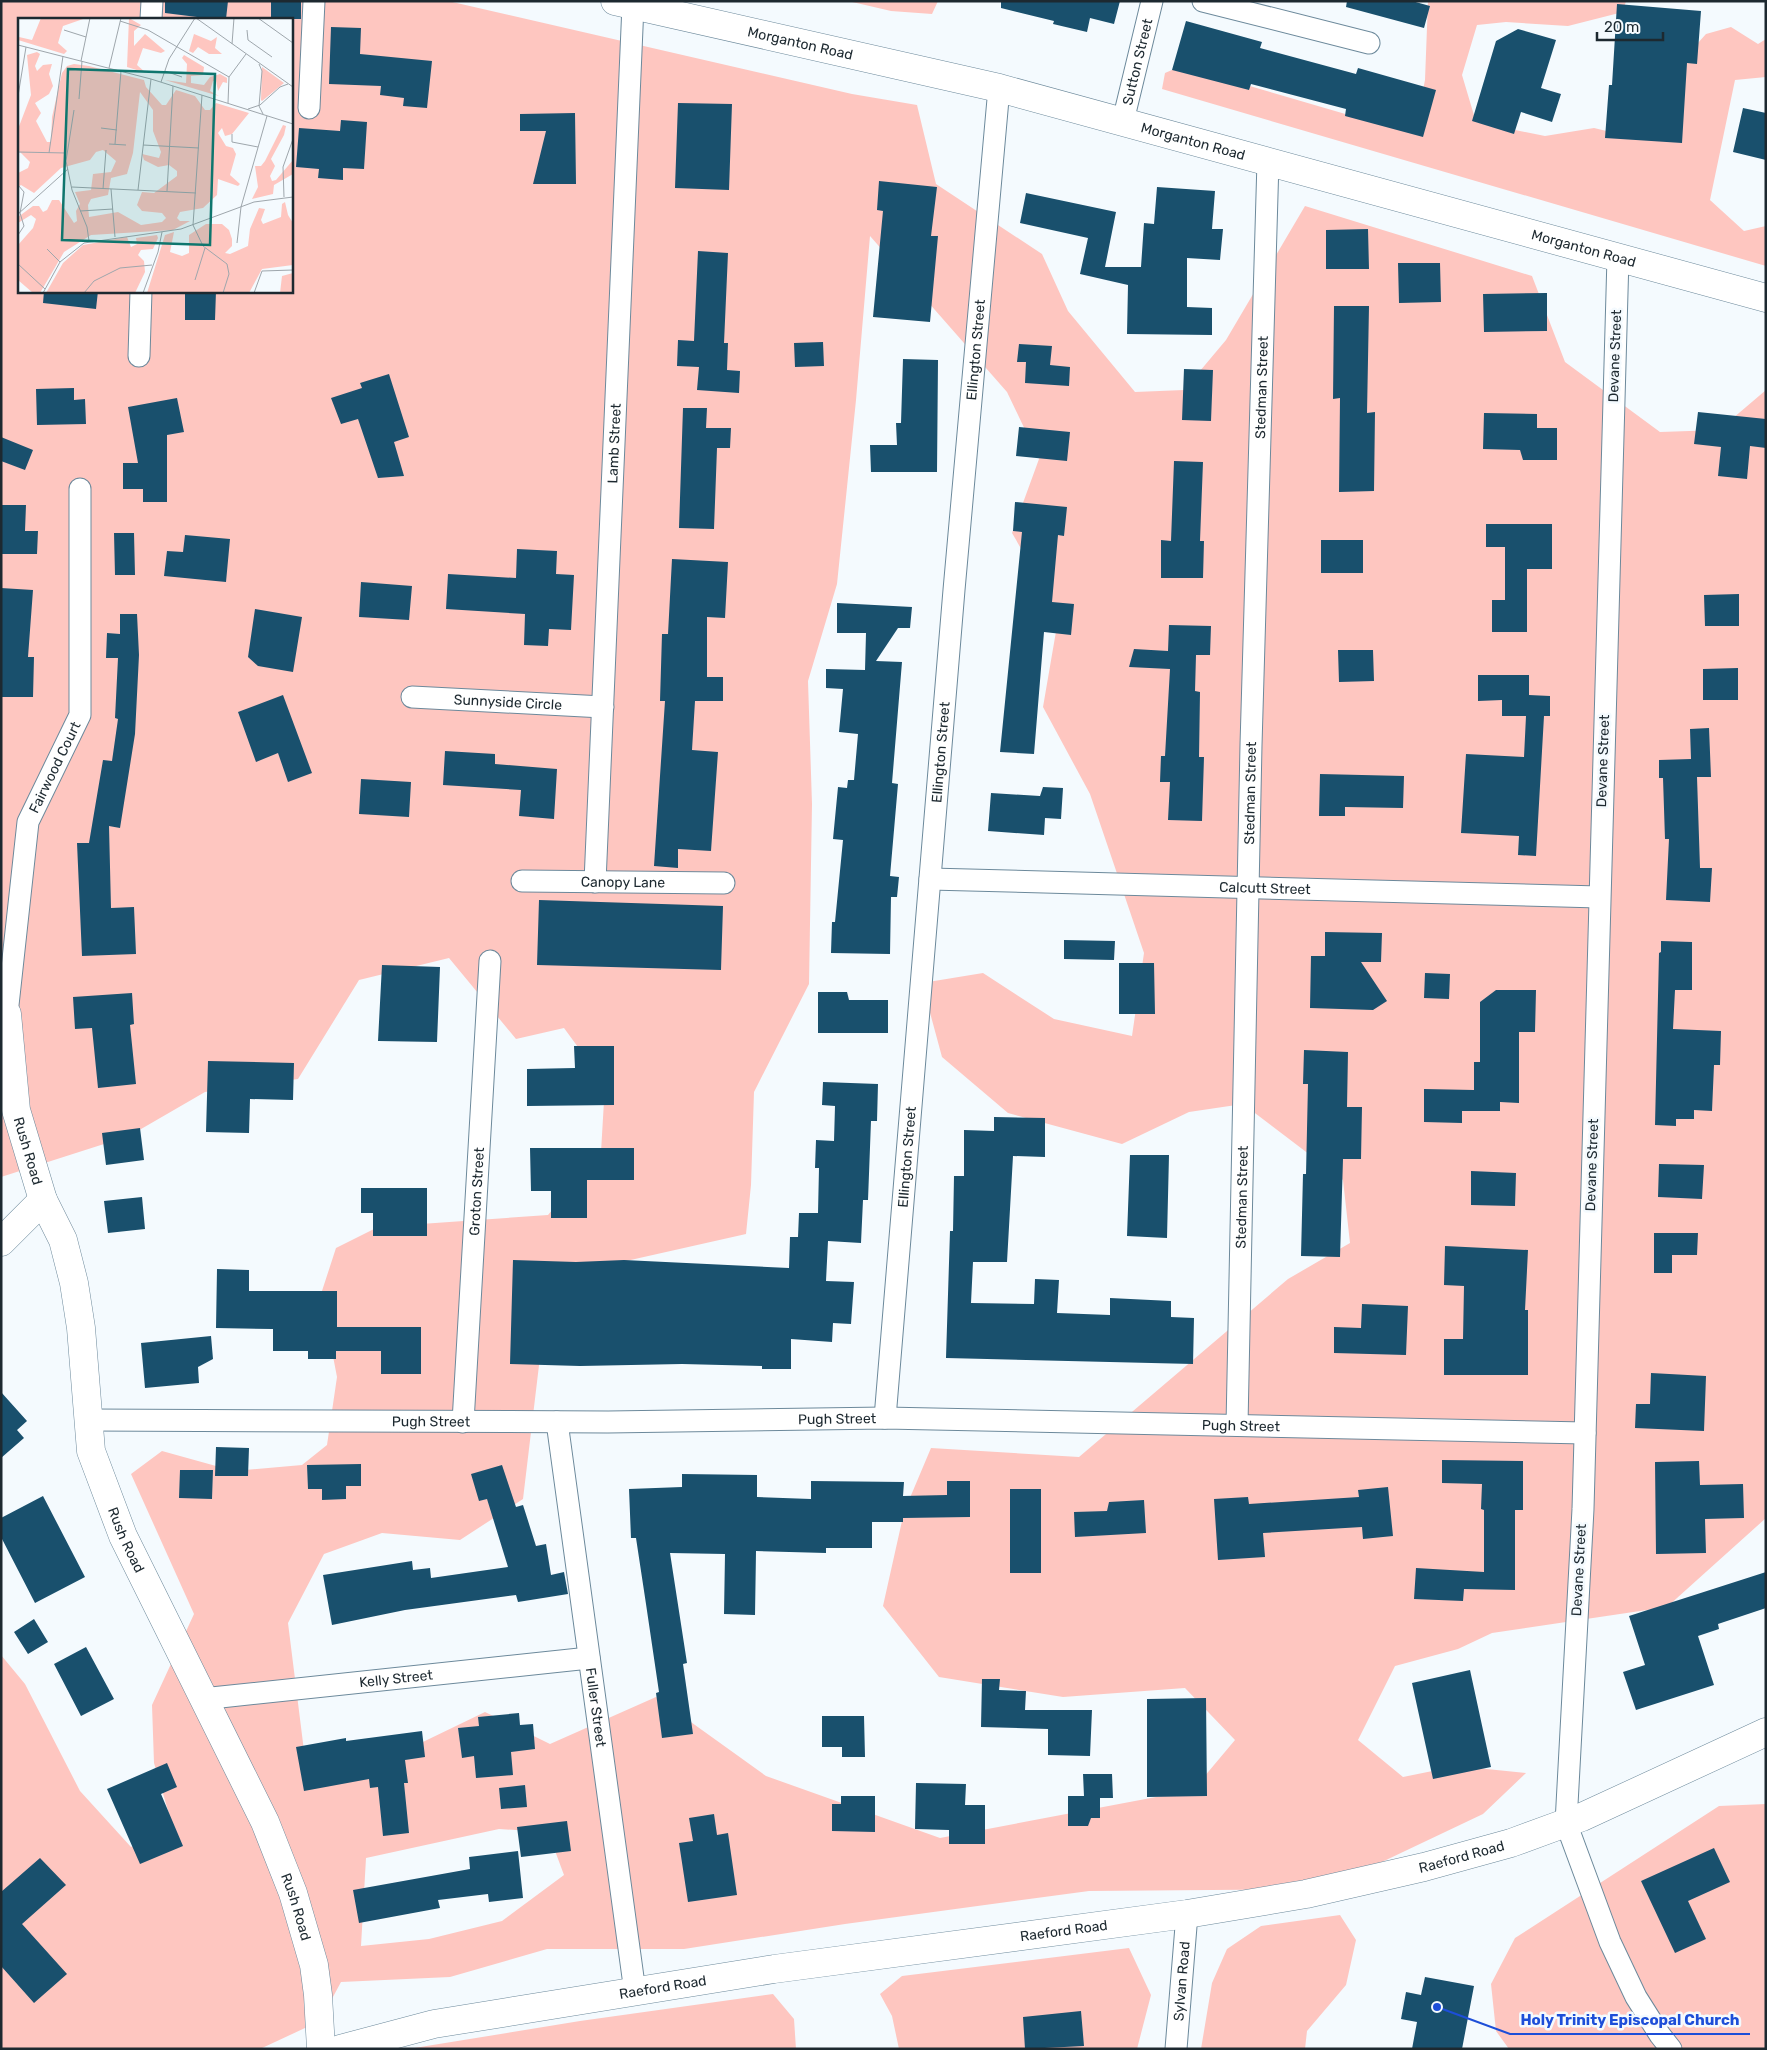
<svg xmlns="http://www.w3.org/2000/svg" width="1767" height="2050" viewBox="0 0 1767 2050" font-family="Rubik,sans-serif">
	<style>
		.green { fill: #fec6c0; fill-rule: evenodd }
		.building { fill: #19506d }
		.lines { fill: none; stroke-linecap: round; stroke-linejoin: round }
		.street-casing { stroke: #6c899b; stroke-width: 23 }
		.secondary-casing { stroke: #6c899b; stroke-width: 29 }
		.primary-casing { stroke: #6c899b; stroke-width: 29 }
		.street { stroke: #fff; stroke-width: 21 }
		.secondary { stroke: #fff; stroke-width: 28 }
		.primary { stroke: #fff; stroke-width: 28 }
		.labels { text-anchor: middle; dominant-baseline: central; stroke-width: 5; stroke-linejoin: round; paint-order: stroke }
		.street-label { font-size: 14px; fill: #1d2930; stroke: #f4fafe }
		.inset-road { fill: none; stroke: #9ea6ac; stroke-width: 1 }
		.view { fill: #0f766e; fill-opacity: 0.15; stroke: #0f766e; stroke-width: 2.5 }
		.inset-edge { fill: none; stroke: #1d2930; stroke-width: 2.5 }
		.leader { fill: none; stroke: #1d4ed8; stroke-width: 2 }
		.callout-dot { fill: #1d4ed8; stroke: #f4fafe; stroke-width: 2 }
		.callout-label { font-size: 15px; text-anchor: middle; font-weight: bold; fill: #1d4ed8; stroke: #f4fafe; stroke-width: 5; stroke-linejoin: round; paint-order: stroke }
	</style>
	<rect width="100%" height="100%" fill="#f4fafe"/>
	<path class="green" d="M1,1H448L852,94L917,105L936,184L1042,254L1068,311L1135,392L1184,390L1226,340L1305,206L1532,276L1565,362L1660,432L1719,430L1766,390V1518L1667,1607L1492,1633L1458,1649L1395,1666L1358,1740L1403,1777L1457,1766L1526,1773L1483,1814L1325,1889L1089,1891L845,1924L684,1949H547L450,1977L341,1982L320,2021L260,2049H1V1655L25,1684L80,1791L131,1847L172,1824L154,1763L152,1705L194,1614L131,1474L162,1451L234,1471L302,1465L327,1445L337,1377L321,1294L336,1248L378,1227L548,1215L601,1152L605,1084L564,1028L516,1039L449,958L359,980L298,1079L205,1092L129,1136L1,1177ZM19,19H291V291H19ZM870,236L1007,392L1039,459L1012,533L1059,614L1043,707L1090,794L1144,953L1132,1036L1054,1019L983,973L922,983L942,1057L1008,1113L1122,1144L1189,1112L1243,1104L1343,1180L1350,1243L1288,1279L1079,1457L931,1448L904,1512L883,1606L939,1677L1063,1697L1185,1688L1235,1740L1193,1790L940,1838L766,1776L656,1697L550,1744L485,1712L398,1754L306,1767L288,1623L324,1554L382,1533L460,1540L523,1499L540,1357L595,1268L746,1234L751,1185L754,1092L809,984L812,804L808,681L837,584L856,400ZM499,1829L548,1832L564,1875L502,1921L429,1939L361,1946L366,1858Z
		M848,1H938L932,14L891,11Z
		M1428,1H1626L1623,12L1568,26L1506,22L1477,25L1462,75L1476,122L1545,136L1594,128L1640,139L1680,63L1706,34L1731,27L1758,44L1766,39V77L1735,80L1710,200L1744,231L1766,226V266L1162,89L1165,73L1181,66L1383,125L1416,126L1425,80Z
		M1766,1804V2049H1509L1496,2031L1491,1984L1515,1938L1719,1806Z
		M1340,1915L1356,1940L1346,1985L1307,2031L1305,2049H1201L1212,1983L1227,1949L1261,1926Z
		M1129,1948L1151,1995L1137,2049H899L892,2016L880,1994L902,1976Z
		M773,1994L794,2019L796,2049H408L580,2021Z"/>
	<path class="building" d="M165,1H228L226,19H197V17L165,13Z
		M271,1H301V19H271Z
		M1001,1H1120L1114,24L1090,18L1087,32L1053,24L1054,21L1001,8Z
		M1347,1H1412L1430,6L1424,28L1346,7Z
		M1617,4L1701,11L1697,64L1687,63L1682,143L1605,138L1609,85H1612Z
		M1186,21L1262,42L1260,48L1356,74L1358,68L1436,90L1423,137L1345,116L1346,109L1251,84L1249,90L1172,70Z
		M331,27L361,28L360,54L432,61L427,108L403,106L404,98L380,95L381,86L329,84Z
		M1518,29L1556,40L1541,88L1561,94L1552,122L1521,112L1514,134L1472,121L1496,41Z
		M678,103L732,104L729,190L675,188Z
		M1743,108L1766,113V160L1733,152Z
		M575,113L576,184H533L546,131H520V114Z
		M341,120L367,122L364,169L343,168V180L318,178L319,169L296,167L299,128L340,131Z
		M879,181L937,187L931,236H938L930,322L873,317L883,211L877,210Z
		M1157,187L1215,191L1212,229H1223L1220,260L1187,258V307L1212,308V335L1127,334L1128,285L1080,274L1088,238L1020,223L1026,193L1116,212L1105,267H1141L1144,223L1154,224Z
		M1368,229L1369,269H1326V230Z
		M698,251L728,253L724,343H728L727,370L740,371L739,393L697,390L699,367L677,366L678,340L694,341Z
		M1398,263H1440L1441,302L1399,303Z
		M44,291H98L96,309L43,303Z
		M185,291H216L215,320H185Z
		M1547,293V331L1484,332L1483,294Z
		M1334,306H1369L1367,413L1375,412L1374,491L1339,492L1340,398L1333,399Z
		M823,342L824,366L795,367L794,343Z
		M1019,344L1052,346L1050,365L1070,367L1069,386L1025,383L1026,362H1017Z
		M903,359L938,360L937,472H871L870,445H897L896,423H901Z
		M1184,369L1213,370L1211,421L1182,420Z
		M389,374L409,437L394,442L404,476L378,478L358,419L341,424L331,398L362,388L360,383Z
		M74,388V400L85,399L86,424L37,425L36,389Z
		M177,398L184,432L167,435V502H143V489H123V463H138L128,407Z
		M683,408H707L706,428H731L730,448H717L714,529L679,528Z
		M1698,412L1766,419V448L1750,446L1747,479L1718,476L1721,447L1694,444Z
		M1484,413L1537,414V428H1557V460H1523L1520,450L1483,449Z
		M1019,427L1070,432L1067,461L1016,456Z
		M1,437L33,450L25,470L1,461Z
		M1174,461L1203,462L1200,541H1204L1203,578H1161V540L1171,541Z
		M1015,502L1067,507L1064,536L1058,535L1052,602L1074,604L1071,635L1044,632L1034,754L1000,752L1022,532L1013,531Z
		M1,505H26L25,531H38L37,554H1Z
		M1486,524H1552V569H1527V632H1492V600H1505V547H1486Z
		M114,533H134L135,575H115Z
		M185,535L230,539L226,582L164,576L167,551L183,552Z
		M1321,540H1363V573H1321Z
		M517,549L557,551L556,574L574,575L571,630L549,629L548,646L524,645L525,614L446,609L448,574L516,578Z
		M672,559L728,562L725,618L707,617V677H723V701H695L692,750L718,752L711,851L678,849V868L654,866L665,701H660L662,634H668Z
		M361,582L412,586L409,620L359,617Z
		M1,588L33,590L28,657H34L33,697H1Z
		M1739,594V626H1705L1704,595Z
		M837,603L912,607L910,628H898L876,661L902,662L892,783L898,784L890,876L899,877L897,897H891L890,954L831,953L832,922H835L843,840L833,839L838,787L847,788L848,780H854L858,734L839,732L843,689L826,688V669L865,670L866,633H837Z
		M255,609L302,617L293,672L258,666L248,657Z
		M120,614H137L139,655L135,734L120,828L109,826L111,908L134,907L136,954L82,956L77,843H89L103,760L112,761L118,719L115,718L118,658H106L107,633L120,634Z
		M1169,625L1211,626L1210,655H1196L1195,691L1200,692L1199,757H1204L1202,821L1168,820L1170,782H1160L1161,756H1165L1170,669L1129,667L1134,649L1168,651Z
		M1338,650H1373L1374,681L1339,682Z
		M1738,668V700H1703V669Z
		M1478,675H1529V695L1550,696V716H1544L1536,856L1518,855L1519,836L1461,833L1466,754L1524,757L1526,716H1502V700L1478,701Z
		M283,695L312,773L288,782L278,753L256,762L238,712Z
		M1709,728L1711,777H1697L1700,868H1712L1710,902L1666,900L1669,839H1665L1663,778H1659V760L1691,759L1690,729Z
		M445,751L495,754V764L557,769L554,819L519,816L521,790L443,785Z
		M1320,774L1404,776L1403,808L1345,807V816H1319Z
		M361,779L411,782L409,817L359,814Z
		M1043,787L1063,788L1061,819L1045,818L1044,835L988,831L991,793L1040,796Z
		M539,900L723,906L721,970L537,965Z
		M1325,932L1382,933L1381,962H1361L1387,1001L1373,1010L1310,1008L1311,956H1325Z
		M1064,940L1115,941L1114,960L1064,959Z
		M1661,941L1692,942V990H1675L1673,1029L1721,1031L1720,1065H1714L1712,1111L1694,1110V1119H1676V1126L1655,1125L1659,953L1661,952Z
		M1119,963H1154L1155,1014H1119Z
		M382,965L440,967L437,1042L378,1041Z
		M1425,973L1450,974L1449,999L1424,998Z
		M1496,990H1536L1535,1032H1519V1103L1500,1102V1111H1462V1123L1424,1122V1089L1474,1090V1062H1480V1002Z
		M818,992H847L849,1000H888V1033H818Z
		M132,993L134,1024L130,1025L136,1084L98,1088L92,1028L75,1029L73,997Z
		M574,1046H614V1105L527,1106V1069L575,1068Z
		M1304,1050L1348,1052L1347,1107H1362L1361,1159H1343L1340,1257L1301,1256L1303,1174H1306L1308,1084H1303Z
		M208,1061L294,1063L293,1100L250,1099L249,1133L206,1132Z
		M823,1082L878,1084L877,1121H871L868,1200H863L861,1243L828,1241L826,1281L854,1282L851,1324L833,1323L832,1342L791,1339V1369H762V1366L682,1364L580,1366L510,1364L513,1260L576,1262L624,1260L789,1268L790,1237H798L799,1213H818L819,1168H815L816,1140L834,1141L835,1106L822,1105Z
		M994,1117L1045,1118V1157L1013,1156L1007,1262H973L971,1303L1034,1304L1035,1279L1059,1280L1057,1313L1110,1315V1298L1171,1301V1317L1194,1318L1193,1364L946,1358L950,1231H953L954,1176H964V1130L994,1131Z
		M140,1128L144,1160L106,1165L102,1133Z
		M530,1148H634V1180H587V1218H551V1191H531Z
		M1130,1155H1169L1167,1238L1127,1236Z
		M1659,1164L1704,1165L1702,1199L1658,1197Z
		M1471,1171L1516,1173L1515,1206L1471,1205Z
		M361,1188H427V1236H373V1213H361Z
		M142,1197L145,1229L108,1233L104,1201Z
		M1654,1233H1698L1697,1255H1672V1273H1654Z
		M1445,1246L1528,1250L1525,1310H1528V1375H1444V1339H1463L1464,1286L1444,1285Z
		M217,1269L249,1270V1291H337V1327H421V1374H381V1351H336V1359H308V1351H273V1329L216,1328Z
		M1362,1304L1408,1306L1406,1355L1334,1353V1327L1361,1328Z
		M211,1336L213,1359L198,1367L199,1383L145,1388L141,1343Z
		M1651,1373L1706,1376L1704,1431L1635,1428L1636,1404H1650Z
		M1,1392L27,1421L17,1430L24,1438L1,1458Z
		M216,1447L249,1448L248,1476H215Z
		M1442,1460L1523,1461V1510H1515V1590L1464,1589L1463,1601L1414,1599L1416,1568L1484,1572V1510L1481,1509L1482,1484L1442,1483Z
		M1699,1461L1700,1485L1743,1484L1744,1518L1705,1519L1706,1553L1656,1554L1655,1462Z
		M361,1464V1486H346V1499L322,1500V1489H308L307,1465Z
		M502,1465L516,1507L523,1505L536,1546L546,1544L551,1575L564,1572L568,1594L518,1602L516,1595L405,1610L332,1625L323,1575L412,1561L413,1570L430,1568L431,1578L508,1567L487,1499L479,1501L471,1474Z
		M180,1470H213L212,1499L179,1498Z
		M682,1474L757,1475V1497L811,1499V1481L904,1482L903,1496L947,1495V1481H970V1517L903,1518V1522H872V1548H826V1553L756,1551L755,1615L724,1614L725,1554L670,1553L687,1663L683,1664L693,1734L662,1738L656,1693L659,1692L646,1604L636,1538H631L629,1489L682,1487Z
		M1388,1487L1393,1536L1363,1539L1362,1527L1263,1533L1265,1557L1218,1560L1214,1499L1248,1497L1249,1504L1359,1497L1358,1490Z
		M1010,1489H1041V1573H1010Z
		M43,1496L85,1577L35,1603L1,1537V1518Z
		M1144,1500L1146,1533L1075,1537L1074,1512L1107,1511L1109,1502Z
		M1766,1572V1608L1718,1624L1719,1629L1698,1636L1714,1685L1636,1710L1623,1672L1645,1665L1629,1616Z
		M34,1619L48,1642L28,1654L14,1632Z
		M86,1647L114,1699L81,1716L54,1664Z
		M1470,1670L1491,1767L1433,1779L1412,1683Z
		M982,1679H1000L999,1690L1026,1691L1025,1710H1092L1090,1756L1048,1755V1729L981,1727Z
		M1206,1698L1207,1796L1147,1797V1699Z
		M519,1713L520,1725L533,1724L535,1749L511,1752L513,1775L476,1778L474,1756L462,1758L458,1728L479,1726L478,1717Z
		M822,1716H864L865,1757H842V1747H822Z
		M422,1731L425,1757L405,1760L408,1783H404L409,1833L383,1836L378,1787L370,1788L369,1779L304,1791L296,1747L346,1738V1741Z
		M167,1763L177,1787L161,1794L183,1846L140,1864L107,1789Z
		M1083,1774H1112L1113,1798H1100V1818H1091L1088,1826H1068V1796H1084Z
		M916,1783L966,1784L965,1805H985V1844H949V1830L915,1829Z
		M525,1785L527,1807L501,1809L499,1788Z
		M841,1796H875V1832L832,1831V1804H841Z
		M714,1814L717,1835L728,1833L737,1895L688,1902L679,1843L693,1841L689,1818Z
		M567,1821L571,1851L521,1857L517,1827Z
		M1714,1848L1730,1882L1688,1901L1706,1939L1675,1953L1641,1881Z
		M518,1851L523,1898L489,1902L488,1894L438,1900L440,1908L359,1923L353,1890L470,1869L469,1857Z
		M40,1858L66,1885L22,1924L67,1974L34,2003L1,1966V1892Z
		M1425,1977L1474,1986L1462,2049H1412L1417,2022L1401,2019L1406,1992L1421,1995Z
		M1081,2011L1084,2046L1025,2049L1023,2017Z"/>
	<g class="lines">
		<g class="street-casing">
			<g id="street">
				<path d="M1203,1L1369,43"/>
				<path d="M151,19L152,1"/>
				<path d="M309,108L314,1"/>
				<path id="s1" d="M1123,121L1152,1"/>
				<path d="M1618,257L1583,1509L1566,1823L1610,1942L1636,1997L1660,2035L1671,2049"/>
				<path d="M139,356L141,291"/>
				<path id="s2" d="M412,697L603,707"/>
				<path id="s3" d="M930,879L1599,897"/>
				<path id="s4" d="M522,881L724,883"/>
				<path id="s5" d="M595,882L633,5"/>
				<path id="s6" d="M7,1014L28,822L80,715V489"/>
				<path id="s7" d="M885,1418L954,590L999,88"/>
				<path id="s8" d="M89,1420L608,1422L885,1418L1585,1433"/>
				<path id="s9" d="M463,1422L490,961"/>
				<path id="s10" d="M557,1422L635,1992"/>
				<path id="s11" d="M1237,1425L1251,745L1268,161"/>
				<path id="s12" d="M202,1699L589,1658"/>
				<path id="s13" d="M1176,2049L1187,1914"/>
			</g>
		</g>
		<g class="secondary-casing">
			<g id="secondary">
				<path id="s14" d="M1,1014H7L16,1110L43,1200L63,1240L74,1283L81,1328L91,1451L123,1536L265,1822L293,1893L314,1965L318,1995L321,2049"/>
				<path d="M1,1242L43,1200"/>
				<path id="s15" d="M340,2049L434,2024L774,1969L1187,1914L1306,1894L1424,1867L1511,1843L1582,1817L1766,1732"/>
			</g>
		</g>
		<g class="primary-casing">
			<g id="primary">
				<path id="s16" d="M615,1L999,88L1766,298"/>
			</g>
		</g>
		<use href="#street" class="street"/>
		<use href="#secondary" class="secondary"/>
		<use href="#primary" class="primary"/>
	</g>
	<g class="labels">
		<g class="street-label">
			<text stroke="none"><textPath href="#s16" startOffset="190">Morganton Road</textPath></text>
			<text stroke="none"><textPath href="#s1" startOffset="61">Sutton Street</textPath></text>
			<text stroke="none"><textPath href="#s16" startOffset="595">Morganton Road</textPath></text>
			<text stroke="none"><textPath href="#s16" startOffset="1000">Morganton Road</textPath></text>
			<text stroke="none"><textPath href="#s7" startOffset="1072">Ellington Street</textPath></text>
			<text transform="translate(1615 356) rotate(-88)">Devane Street</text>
			<text stroke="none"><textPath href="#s11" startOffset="1038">Stedman Street</textPath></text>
			<text stroke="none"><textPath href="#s5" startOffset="439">Lamb Street</textPath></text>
			<text stroke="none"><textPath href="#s2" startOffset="96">Sunnyside Circle</textPath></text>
			<text stroke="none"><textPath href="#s7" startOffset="668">Ellington Street</textPath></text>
			<text transform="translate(1603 761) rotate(-88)">Devane Street</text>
			<text stroke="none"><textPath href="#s6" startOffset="254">Fairwood Court</textPath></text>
			<text stroke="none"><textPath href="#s11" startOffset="632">Stedman Street</textPath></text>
			<text stroke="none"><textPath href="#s4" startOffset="101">Canopy Lane</textPath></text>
			<text stroke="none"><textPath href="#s3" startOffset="335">Calcutt Street</textPath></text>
			<text stroke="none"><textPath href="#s14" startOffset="145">Rush Road</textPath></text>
			<text stroke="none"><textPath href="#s7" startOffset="262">Ellington Street</textPath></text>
			<text transform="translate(1592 1165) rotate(-88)">Devane Street</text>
			<text stroke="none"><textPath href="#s9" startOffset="231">Groton Street</textPath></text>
			<text stroke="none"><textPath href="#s11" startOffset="228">Stedman Street</textPath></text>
			<text stroke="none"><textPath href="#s8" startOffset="748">Pugh Street</textPath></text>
			<text stroke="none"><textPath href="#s8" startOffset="342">Pugh Street</textPath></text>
			<text stroke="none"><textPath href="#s8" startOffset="1152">Pugh Street</textPath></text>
			<text stroke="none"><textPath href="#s14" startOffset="550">Rush Road</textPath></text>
			<text transform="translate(1579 1570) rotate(-87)">Devane Street</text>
			<text stroke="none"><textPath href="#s12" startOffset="195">Kelly Street</textPath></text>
			<text stroke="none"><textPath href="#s10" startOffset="288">Fuller Street</textPath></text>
			<text stroke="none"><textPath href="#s15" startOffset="1139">Raeford Road</textPath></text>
			<text stroke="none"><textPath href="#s14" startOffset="955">Rush Road</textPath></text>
			<text stroke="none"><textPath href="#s15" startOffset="734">Raeford Road</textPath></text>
			<text stroke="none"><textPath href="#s13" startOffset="68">Sylvan Road</textPath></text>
			<text stroke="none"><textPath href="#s15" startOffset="329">Raeford Road</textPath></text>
		</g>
	</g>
	<g transform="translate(18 18)">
		<rect width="275" height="275" fill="#f4fafe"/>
		<path d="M23,0H68L45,8L40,25L49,33L46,36L0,22L1,19L14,22ZM111,0L123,7L116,13V28L127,16L147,33L143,35L125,30L119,47L128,55L109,49ZM176,16L193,23L199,19L197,30L204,36H191L180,29L175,35L171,33ZM19,34L22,36L17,48L19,53L25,47L34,46L31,56L35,68L31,76L17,85L23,95L18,103L29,124H33L34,99L44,55L49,48L56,46L71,48L126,62L128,69L144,87H148L158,72L177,78L187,92H192L198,85L231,95L214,116L207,118L204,110L200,115L208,128L215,130L218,136L212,157L222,166L220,168L200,161L199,177L185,190L162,194L159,200L162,203H172L155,212L73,217L46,234L22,275H15L0,262V227L15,210L18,201L13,197L0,205V199L15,188H21L25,194L29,192L34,182H41L56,205L59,203L58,193L62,186L57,174L73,172L75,156L93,154L98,143L85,132L78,134L72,142L43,150L16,175L3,167L0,169V155L10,150L12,144L0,132V111L13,77L9,37ZM122,74L135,92V113L143,134L141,140L124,136L126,142L140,149L151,147L159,153V158L136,175L124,174L119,187L124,193L144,195L148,200L144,204L123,207L100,194L71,199L70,187L73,181L90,177L93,160L109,156L115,135ZM166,37L186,49L185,57L173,58V65L186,67L192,59L202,56L209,60V65L205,64L200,73L198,63H195L192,73L201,78L147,62L168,65L169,46L164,40ZM244,49L266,65L244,83L243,82ZM265,107L268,108L266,117L253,141L257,148L252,158L254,163L258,162L275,142V156L256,167L255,176L234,181L240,169L237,148H243L247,143ZM267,184L270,197L275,205V247L244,251L231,275H129L147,217L156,214L152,234L164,238L171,235V217L188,206H204L211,212L214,221V228L207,235L212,236L230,228L232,211L241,190L247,191L243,202L245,206L263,199L264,186ZM139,217L140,220L135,231L123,232L120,237L126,243L127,254L117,275H28L45,245L65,227L109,219L113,229L119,226L118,220ZM275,255V275H262L264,258Z" fill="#fec6c0" fill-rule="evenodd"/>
		<path class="inset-road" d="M178,0L275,69M240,0L275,25M102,3L130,12L211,59M46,12L68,19M229,12L230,22L254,39M214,26L216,0M0,27L133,61L275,106M63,43L72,0M241,46L244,53L241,88L245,96M91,50L103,0M147,53L164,59M143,64L151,41L177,0M184,77L175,207L185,228L209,246L211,256L205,275M0,78L8,29M61,81L64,43M210,85L211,59L228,36M230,91L242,87L262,69L270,66M56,92L48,143L54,172L69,209L71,223M83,110L99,112M214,116V124L240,129M91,126L108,127M97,126L103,53M125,127L181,130M0,134L48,135M31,135L45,38M0,167L6,174L2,195L6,208L0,217M54,169L178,175M85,171L88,132M93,171L97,219M120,172L133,61M149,173L155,68M266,179L265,149L275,121M62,193L95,191M0,196L50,151M219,225L223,189L249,98M29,231L42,244M0,246L27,271M177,262L187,230M25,275L42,244L66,225L163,211L236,184L275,179M66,275L76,263L102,250L134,247M125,275L140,234L144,214M236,275L244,253L275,252"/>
		<path class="view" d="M50,51L197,56L192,227L44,222Z"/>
		<rect width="275" height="275" class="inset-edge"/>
	</g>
	<path class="leader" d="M1437 2007L1510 2034H1750"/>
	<circle class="callout-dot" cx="1437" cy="2007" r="5"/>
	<g class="callout-label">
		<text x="1630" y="2025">Holy Trinity Episcopal Church</text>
	</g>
	<rect width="1767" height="2050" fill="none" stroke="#1d2930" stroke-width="5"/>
	<path d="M1597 32v8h66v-8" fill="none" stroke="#1d2930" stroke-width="2.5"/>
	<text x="1604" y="32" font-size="15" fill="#1d2930" stroke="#f4fafe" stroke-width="4" paint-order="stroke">20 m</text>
</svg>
